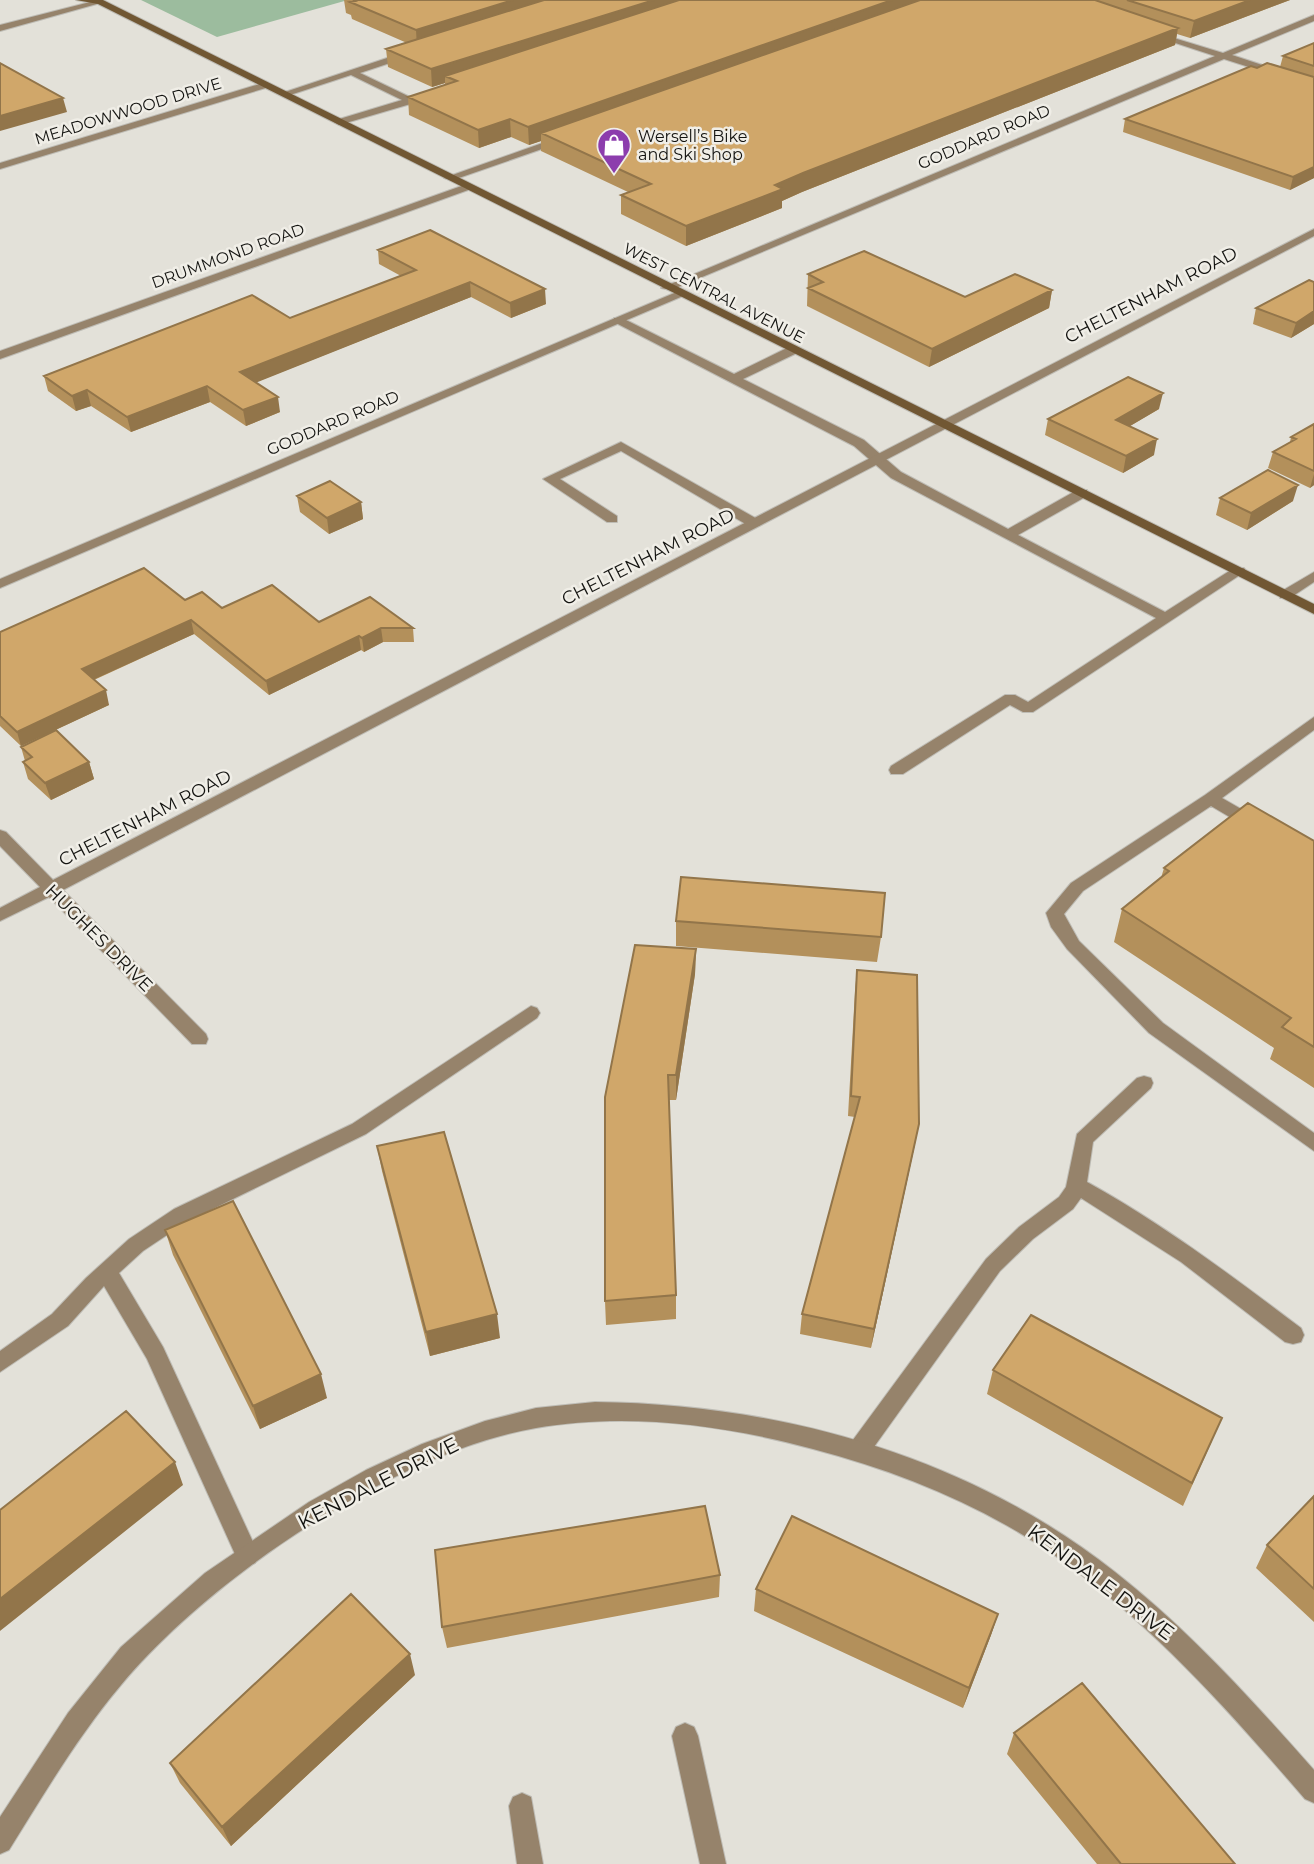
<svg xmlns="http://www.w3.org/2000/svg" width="1314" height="1864" viewBox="0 0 1314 1864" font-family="Montserrat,sans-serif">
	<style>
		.green { fill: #9cbc9e }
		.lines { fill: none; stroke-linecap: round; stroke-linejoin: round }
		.service-casing { stroke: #bebcb5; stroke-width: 2 }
		.minor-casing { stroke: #bebcb5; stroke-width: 2 }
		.secondary-casing { stroke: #bebcb5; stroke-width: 2 }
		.service { fill: #96836b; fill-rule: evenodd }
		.minor { fill: #96836b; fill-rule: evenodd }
		.secondary { fill: #715733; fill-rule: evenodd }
		.wall { fill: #b3905b }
		.shaded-wall { fill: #92754a }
		.building { fill: #d0a76a; stroke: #92754a; stroke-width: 2 }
		.labels { text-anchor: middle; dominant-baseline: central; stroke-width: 5; stroke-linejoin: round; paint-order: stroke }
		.far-street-label { font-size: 16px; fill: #131310; stroke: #f0eee7 }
		.far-poi-label { font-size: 16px; fill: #131310; stroke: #f0eee7; text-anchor: start }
		.street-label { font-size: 18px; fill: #131310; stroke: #f0eee7 }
		.near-street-label { font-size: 21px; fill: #131310; stroke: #f0eee7 }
	</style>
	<rect width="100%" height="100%" fill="#e3e1d9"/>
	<path class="green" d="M141,0H348L217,37Z"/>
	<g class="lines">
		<g class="service-casing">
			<path id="service" d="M411,50L414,55L360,73L412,98L431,94V98L339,125L334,122L336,120L402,100L351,75L287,96L279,94Z
				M614,318H622L734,374L789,347H797V353L743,379L864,440L901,472L1008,529L1077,490H1087V496L1018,535L1165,612L1234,568H1244L1246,571L1033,712H1023L1010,705L903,774H891L889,770L891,766L1005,695H1015L1028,702L1156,618L891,478L854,446L614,322Z
				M621,442L759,520L761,523L759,526H749L621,451L560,479L617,516V522H607L543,479Z
				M1314,717V730L1222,798L1262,821L1264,825L1262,829H1250L1211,806L1083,891L1064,914L1079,941L1163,1023L1314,1133V1151L1149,1033L1067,949L1051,927L1046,913L1071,883L1205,795Z
				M531,1006L537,1008L540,1013L537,1018L366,1134L188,1221L143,1251L119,1273L163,1347L259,1555L255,1563L247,1566L239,1563L147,1359L104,1286L68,1326L0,1372V1351L52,1314L86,1278L129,1239L174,1209L352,1124Z
				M1144,1076L1151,1078L1153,1083L1151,1088L1093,1142L1087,1182C1163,1224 1232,1276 1301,1328L1304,1335L1301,1342L1293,1344L1285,1342L1181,1262L1081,1198L1073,1209L1033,1239L1000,1271L866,1458L858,1461L850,1458L847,1451L850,1444L986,1259L1019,1227L1059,1197L1066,1187L1077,1134L1137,1078Z
				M685,1723L694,1727L698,1736L726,1864H700L672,1736L676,1727Z
				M522,1793L531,1797L543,1864H517L509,1806L513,1797Z"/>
		</g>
		<g class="minor-casing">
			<path id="minor" d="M98,0L104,2L0,31V25Z
				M1314,15V21L1232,55L1314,82V88L1224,59L671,290L661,288L1215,56L1151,35V31L1223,53Z
				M266,82L271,85L269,87L0,169V163Z
				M562,136L567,139L565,141L453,180L444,178Z
				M467,184L472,187L471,189L0,359V351Z
				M1314,229V236L63,890L206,1034L208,1039L206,1044H192L49,897L0,921V908L40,887L0,846V830L6,832L53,880Z
				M679,291L685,294L683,296L0,588V579Z
				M1314,572V582L1290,598H1280V592Z
				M595,1402C780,1404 968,1456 1115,1572C1189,1630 1252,1700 1314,1770V1803L1305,1799C1230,1712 1154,1626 1060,1559C986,1507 901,1472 813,1449C725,1425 627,1412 536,1428C396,1452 211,1577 121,1685C78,1736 44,1794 9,1850L0,1854V1817L68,1713L121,1647L205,1573L309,1502L366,1470L422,1444L485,1421L536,1408Z"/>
		</g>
		<g class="secondary-casing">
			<path id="secondary" d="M76,0H103L1314,604V614L98,4Z"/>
		</g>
		<use href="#service" class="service"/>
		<use href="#minor" class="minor"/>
		<use href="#secondary" class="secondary"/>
	</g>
	<path class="wall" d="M344,0H1290L1190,38L1177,34L1175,45L802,192L782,201V208L686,246L621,214V195L628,192L541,151V141L529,145L511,137L479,148L409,115L408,97L445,85V83L432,87L388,67L386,49L407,43L352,19L351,15L346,13Z
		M1314,43V178L1290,190L1123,132L1125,119L1257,68L1280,67L1283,56Z
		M378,250L546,304L511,318L471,297L256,382L280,412L246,426L210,402L131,432L91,406L76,411L48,391L44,376L290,318L401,276L379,264Z
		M808,274L965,297L1052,290L1049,308L929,367L807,306Z
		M1314,282V324L1291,338L1253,324L1256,308Z
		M1159,409L1130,426L1154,455L1123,473L1045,435L1048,419Z
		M1314,424V485L1310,488L1268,468L1273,452L1290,442L1291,437Z
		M297,496L361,502L363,519L329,534L300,512Z
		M1220,498L1293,501L1247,530L1216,515Z
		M185,600L222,608L319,622L413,628L414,642H383L364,652L361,650L269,695L194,634L94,680L109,705L21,746L0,726V632Z
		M21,747L89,762L94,779L51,800L28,779L23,762L25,761Z
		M1314,841V1088L1270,1059L1274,1048L1114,942L1122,909L1161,878L1164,868Z
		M676,921L881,937L877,962L676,946Z
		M696,949L695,974L676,1100H669L676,1295V1319L606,1325L605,1301Z
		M857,970L915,1144L871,1348L800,1334L802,1314L855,1117L848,1116L855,991Z
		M377,1146L500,1338L430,1356L382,1171Z
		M165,1230L327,1398L260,1429L173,1255Z
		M993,1370L1212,1441L1183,1506L987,1394Z
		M1314,1496V1622L1256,1568L1267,1545Z
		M720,1575L719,1597L447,1648L442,1627Z
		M756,1589L998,1614L991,1635L963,1708L754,1611Z
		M415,1675L231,1846L180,1783L170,1763Z
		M1014,1733L1235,1864H1097L1007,1754Z"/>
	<path class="shaded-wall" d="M513,0H567L417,48L416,30Z
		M654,0H707L445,76V83L432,87L431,69Z
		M892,0H938L541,133V141L529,145L528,127Z
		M1250,0H1290L1190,38L1194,21Z
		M1178,28L1175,45L802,192L782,201V208L686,246V226L803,173Z
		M63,98L67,112L0,131V116Z
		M510,119L511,137L479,148L478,130Z
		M1314,167V178L1290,190L1293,177Z
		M470,282L471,297L243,388L240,372Z
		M545,289L546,304L511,318L510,303Z
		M1052,290L1049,308L929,367L932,349Z
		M1314,311V324L1291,338L1296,323Z
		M207,386L210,402L131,432L127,417Z
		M87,390L91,406L76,411L72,396Z
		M1163,393L1159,409L1113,436L1116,420Z
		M278,397L280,412L246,426L243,410Z
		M1157,439L1154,455L1123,473L1126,456Z
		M1314,474V485L1310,488Z
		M1298,485L1293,501L1247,530L1251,513Z
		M361,502L363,519L329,534L327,518Z
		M191,620L194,634L86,683L82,669Z
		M381,628L383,642L364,652L362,638Z
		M359,636L361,650L269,695L266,681Z
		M106,690L109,705L21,746L17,732Z
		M89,762L94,779L51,800L45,783Z
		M696,949L695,974L676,1100V1075Z
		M919,1124L915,1144L871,1348L874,1329Z
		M497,1314L500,1338L430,1356L426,1332Z
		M321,1374L327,1398L260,1429L253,1406Z
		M175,1462L183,1485L0,1631V1599Z
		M998,1614L991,1635L963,1708L969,1688Z
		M410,1654L415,1675L231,1846L222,1827Z"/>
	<path class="building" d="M353,0H513L416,30L350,2L355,1Z
		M544,0H654L431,69L386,49Z
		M679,0H892L528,127L510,119L478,130L408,97L457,81L445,76Z
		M920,0H1095L1178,28L803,173L775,185L783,189L686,226L621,195L651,184L541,133Z
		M1127,0H1250L1194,21Z
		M1314,43V66L1283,56Z
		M0,63L63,98L0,116Z
		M1267,63L1314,77V167L1293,177L1125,119L1251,66L1257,68Z
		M430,230L545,289L510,303L470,282L240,372L278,397L243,410L207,386L127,417L87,390L72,396L44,376L252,295L290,318L416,270L378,250Z
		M864,251L965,297L1015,274L1052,290L932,349L808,288L823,282L808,274Z
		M1309,280L1314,282V311L1296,323L1256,308Z
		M1128,377L1163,393L1116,420L1157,439L1126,456L1048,419Z
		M1314,424V471L1273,452L1296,439L1291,437Z
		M1268,470L1298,485L1251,513L1220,498Z
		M330,481L361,502L327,518L297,496Z
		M144,568L185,600L202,592L222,608L272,585L319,622L370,597L413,628H381L362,638L359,636L266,681L191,620L82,669L106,690L17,732L0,716V632Z
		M56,730L89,762L45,783L23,762L32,757L21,747Z
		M1248,803L1314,841V1047L1282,1027L1291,1018L1122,909L1169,871L1164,868Z
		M681,877L885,893L881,937L676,921Z
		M635,945L696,949L676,1075H668L676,1295L605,1301V1097Z
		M857,970L917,975L919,1124L874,1329L802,1314L860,1097L851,1096Z
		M444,1132L497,1314L426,1332L377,1146Z
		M233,1201L321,1374L253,1406L165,1230Z
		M1031,1315L1222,1418L1192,1483L993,1370Z
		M126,1411L175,1462L0,1599V1510Z
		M1314,1496V1589L1267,1545Z
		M705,1506L720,1575L442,1627L435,1550Z
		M792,1516L998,1614L969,1688L756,1589Z
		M351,1594L410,1654L222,1827L170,1763Z
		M1082,1683L1235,1864H1121L1014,1733Z"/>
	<defs>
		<g id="shop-pin" transform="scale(1.75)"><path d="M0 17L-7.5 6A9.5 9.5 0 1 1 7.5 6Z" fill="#8c3dad" stroke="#f0eee7"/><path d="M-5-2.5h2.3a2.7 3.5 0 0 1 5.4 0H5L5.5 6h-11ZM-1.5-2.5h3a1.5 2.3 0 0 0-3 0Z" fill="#fff"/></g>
	</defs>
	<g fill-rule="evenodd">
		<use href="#shop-pin" x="614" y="145"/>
	</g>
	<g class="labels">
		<g class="far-street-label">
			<text transform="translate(128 111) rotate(-17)">MEADOWWOOD DRIVE</text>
			<text transform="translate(984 137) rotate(-23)">GODDARD ROAD</text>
			<text transform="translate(228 256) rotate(-20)">DRUMMOND ROAD</text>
			<text transform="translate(714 293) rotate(27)">WEST CENTRAL AVENUE</text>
			<text transform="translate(333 423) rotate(-23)">GODDARD ROAD</text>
		</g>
		<g class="far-poi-label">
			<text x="638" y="136">Wersell’s Bike<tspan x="638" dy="18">and Ski Shop</tspan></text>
		</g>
		<g class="street-label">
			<text transform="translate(1151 295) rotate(-27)">CHELTENHAM ROAD</text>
			<text transform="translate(648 557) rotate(-27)">CHELTENHAM ROAD</text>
			<text transform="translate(145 818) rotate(-27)">CHELTENHAM ROAD</text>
			<text transform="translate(99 938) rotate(45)">HUGHES DRIVE</text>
		</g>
		<g class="near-street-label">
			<text transform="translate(378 1483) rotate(-27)">KENDALE DRIVE</text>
			<text transform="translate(1101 1582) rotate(37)">KENDALE DRIVE</text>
		</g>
	</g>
</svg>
